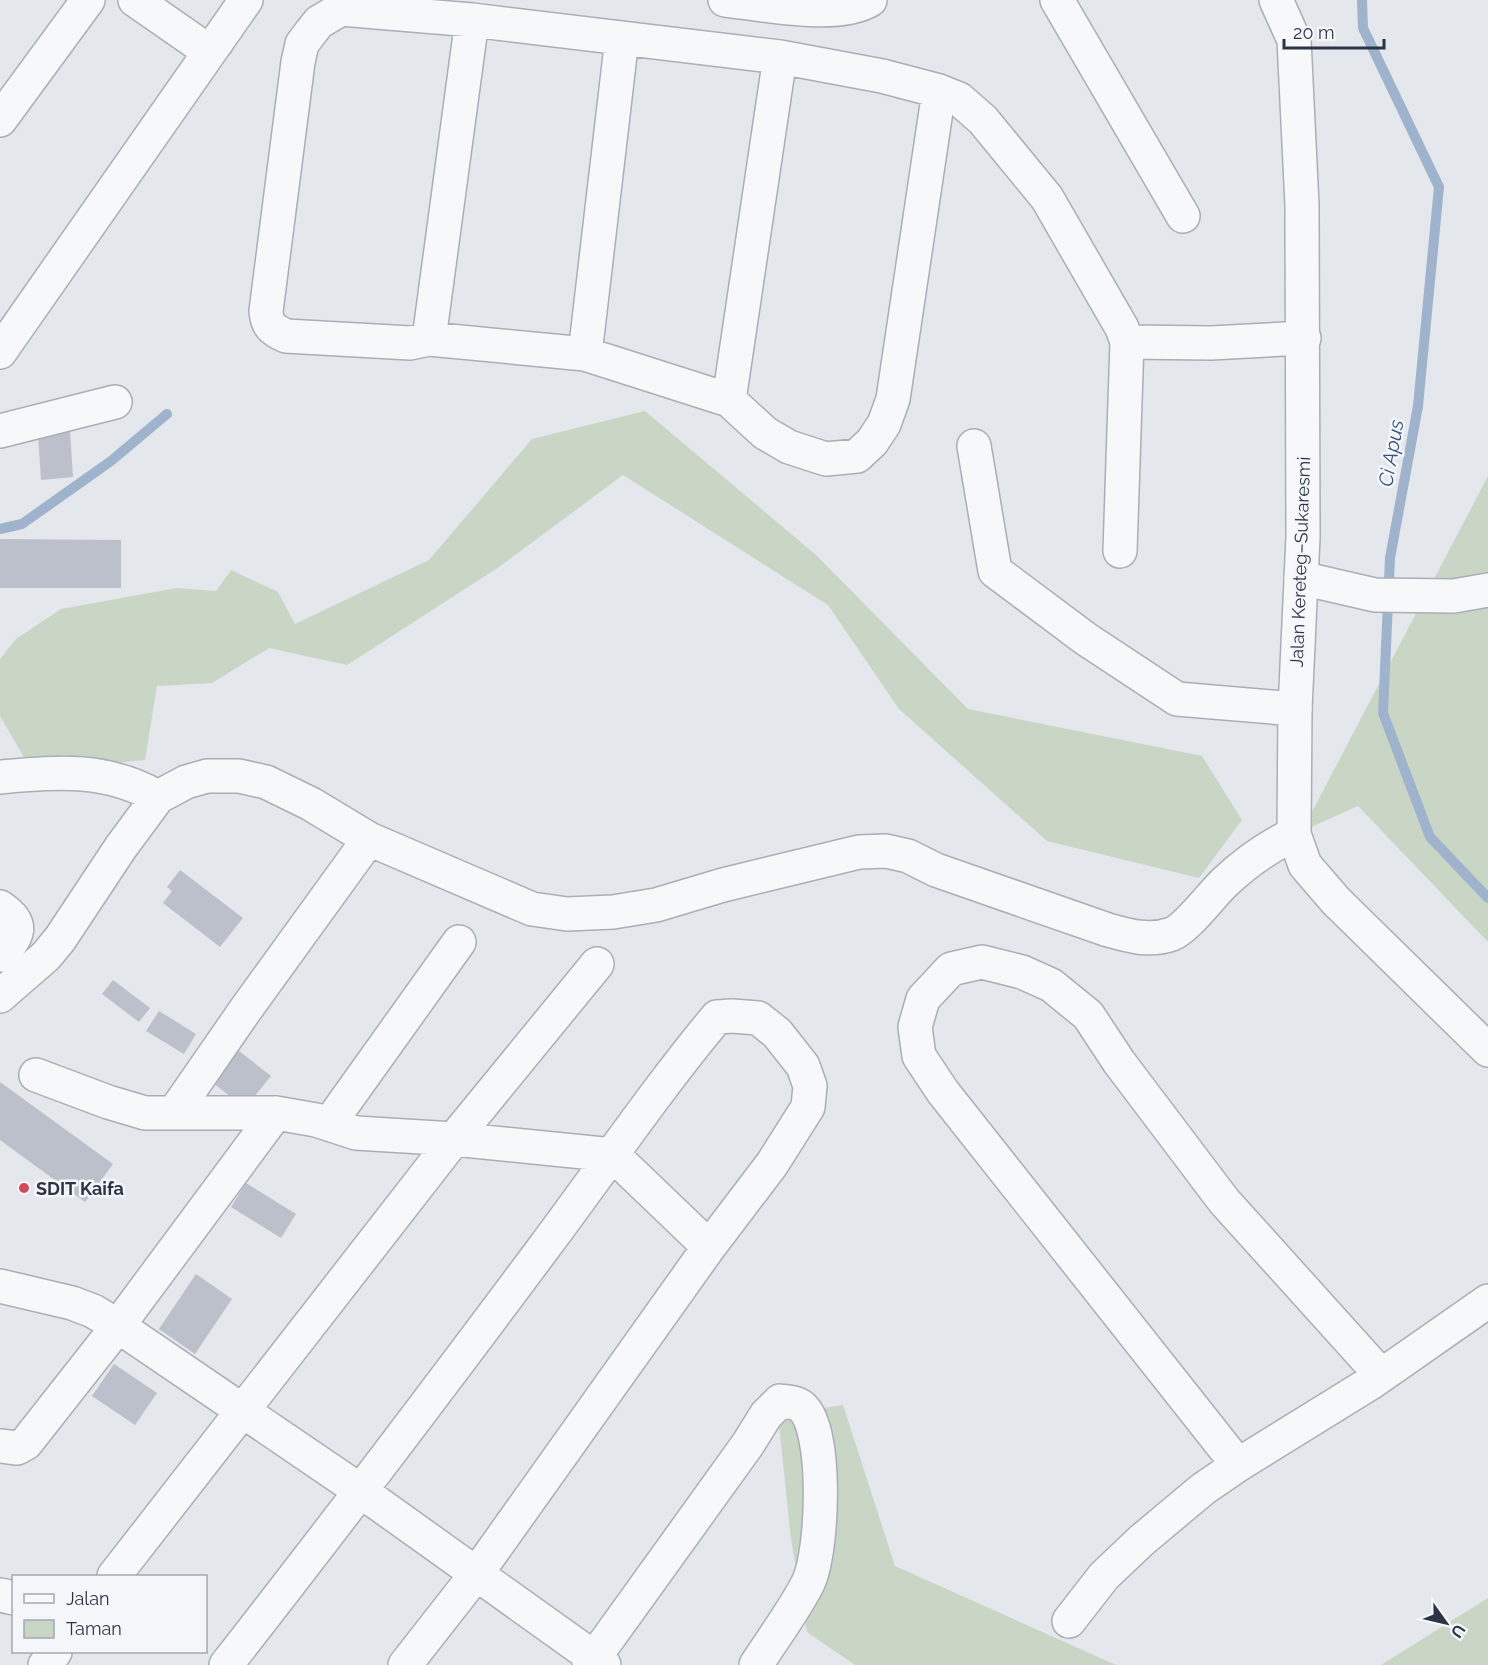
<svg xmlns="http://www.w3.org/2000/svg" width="1488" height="1665" viewBox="0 0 1488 1665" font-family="Raleway,sans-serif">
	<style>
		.green { fill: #c9d6c5 }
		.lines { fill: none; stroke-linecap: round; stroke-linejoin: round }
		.stream { stroke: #9fb4cc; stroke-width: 10 }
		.building { fill: #bbc0ca }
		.minor-casing { stroke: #a9aeb7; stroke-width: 36 }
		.tertiary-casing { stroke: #a9aeb7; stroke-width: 36 }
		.minor { stroke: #f7f8fa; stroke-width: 33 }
		.tertiary { stroke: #f7f8fa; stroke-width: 33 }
		.poi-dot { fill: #d1495b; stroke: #f4f6f9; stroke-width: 2 }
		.labels { text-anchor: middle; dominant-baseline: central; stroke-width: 5; stroke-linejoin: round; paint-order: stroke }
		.street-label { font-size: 18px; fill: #2b3445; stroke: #f4f6f9 }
		.poi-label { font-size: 18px; font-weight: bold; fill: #2b3445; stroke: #f4f6f9; text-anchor: start }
		.water-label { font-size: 20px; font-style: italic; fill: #34527a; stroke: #f4f6f9 }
	</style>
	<rect width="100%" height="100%" fill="#e4e7ec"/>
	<path class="green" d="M645,411L816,555L968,709L1202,756L1242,820L1199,878L1047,841L899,709L828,605L623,475L499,567L347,665L269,648L212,683L157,686L145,760L32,771L0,716V659L16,639L61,609L177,588L216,591L231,570L278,592L295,624L429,560L532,439Z
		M1488,476V942L1358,806L1302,831Z
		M843,1405L895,1566L1116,1665H855L807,1632L791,1539L778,1415Z
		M1488,1598V1665H1381Z"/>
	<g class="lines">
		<path class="stream" d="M1362,0L1363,28L1439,187L1418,406L1390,558L1383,713L1430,837L1488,898
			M0,529L22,524L111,461L167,414"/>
	</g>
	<path class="building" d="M70,431L73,477L41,480L38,434Z
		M0,539L121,540V588H0Z
		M180,870L243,918L220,947L163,903L172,891L167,887Z
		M113,980L150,1008L139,1022L102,994Z
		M159,1011L196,1034L184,1054L146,1031Z
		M234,1047L271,1076L245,1108L208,1079Z
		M0,1082L113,1164L85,1202L0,1140Z
		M246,1183L296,1214L281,1238L231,1207Z
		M196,1274L232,1299L195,1354L159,1329Z
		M114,1364L157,1393L135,1425L92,1396Z"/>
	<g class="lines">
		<g class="minor-casing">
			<path id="minor" d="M135,0L207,50L217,42
				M725,0C763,4 837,20 870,0
				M1057,0L1183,216
				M939,91L893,399L884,424L872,442L857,456L826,459L789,447L765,433L729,400L585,354L429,339L410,343L286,336C273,330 267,326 266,311L298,62L302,44L311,32L319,22L341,9L472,20L780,57L882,76L939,91L959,99L983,120L1047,198L1122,328L1127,342L1211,343L1304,338
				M0,120L88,0
				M429,339L472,20
				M0,352L246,0
				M585,354L622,38
				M729,400L780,57
				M0,431L115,402
				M974,446L995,571L1086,639L1177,699L1295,709
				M1120,551L1127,342
				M1301,578L1375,595L1454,596L1488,590
				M0,777C58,772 105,767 158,797
				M0,907C26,924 18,937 0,955
				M0,996L46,956L60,939L121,847L158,797L186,782L207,776H239L266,782L311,804L369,839L532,909L567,914L613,912L656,905L723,885L859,852L886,851L908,856L936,870L1108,930C1129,936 1150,942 1172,934C1187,928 1212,894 1225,882C1246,862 1268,847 1294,834
				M36,1075L108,1102L145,1113H276L316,1120L356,1133L454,1139L613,1155L709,1247
				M174,1113L246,1009L369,839
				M329,1124L459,942
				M0,1286L72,1303L93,1311L118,1326L362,1492L604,1665
				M0,1446L17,1448L26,1443L118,1326L276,1113
				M1238,1465L943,1092L919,1056L915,1027L923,999L951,969L982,962L1022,972L1051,985L1088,1015L1119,1062L1224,1201L1381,1375
				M114,1576L454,1139L597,964
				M0,1595L14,1598
				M1069,1621L1104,1576L1142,1540L1203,1489L1238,1465L1372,1382L1488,1301
				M45,1665L55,1652
				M226,1665C334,1527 440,1387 545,1246C602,1170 656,1090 717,1017L732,1016L758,1018L777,1033L803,1066L810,1086L808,1107L772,1164L709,1247L477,1573L405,1665
				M589,1665L748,1444L766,1415L780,1401C788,1402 796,1402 802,1407C828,1430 823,1553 808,1583C795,1609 772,1640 756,1665"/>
		</g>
		<g class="tertiary-casing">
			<path id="tertiary" d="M1276,0L1294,40L1302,205L1303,537L1295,709L1294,834L1305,865L1336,901L1488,1050"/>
		</g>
		<use href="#minor" class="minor"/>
		<use href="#tertiary" class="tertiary"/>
	</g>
	<circle class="poi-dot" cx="24" cy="1188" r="6"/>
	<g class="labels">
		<g class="street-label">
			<text transform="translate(1300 562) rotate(-88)">Jalan Kereteg–Sukaresmi</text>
		</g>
		<g class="poi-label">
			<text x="36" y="1188">SDIT Kaifa</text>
		</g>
		<g class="water-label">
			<text transform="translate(1391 453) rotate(-80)">Ci Apus</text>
		</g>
	</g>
	<rect x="12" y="1575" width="195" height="78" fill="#f4f6f9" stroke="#a4a8b1" stroke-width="1.5"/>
	<rect x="24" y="1594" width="30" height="9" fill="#f7f8fa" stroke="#a4a8b1" stroke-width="1.5"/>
	<text x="66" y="1605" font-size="18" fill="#2b3445">Jalan</text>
	<rect x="24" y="1620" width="30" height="18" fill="#c9d6c5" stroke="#a4a8b1" stroke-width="1.5"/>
	<text x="66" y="1635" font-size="18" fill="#2b3445">Taman</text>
	<g transform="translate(1446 1623) rotate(124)" stroke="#f4f6f9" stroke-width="4.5" paint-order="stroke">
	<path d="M0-4.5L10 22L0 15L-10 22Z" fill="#2b3445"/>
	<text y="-9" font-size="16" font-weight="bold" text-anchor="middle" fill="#2b3445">U</text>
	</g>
	<path d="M1284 39v9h100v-9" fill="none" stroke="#2b3445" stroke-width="3"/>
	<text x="1293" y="39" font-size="18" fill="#2b3445" stroke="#f4f6f9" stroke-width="4.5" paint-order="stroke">20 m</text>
</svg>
